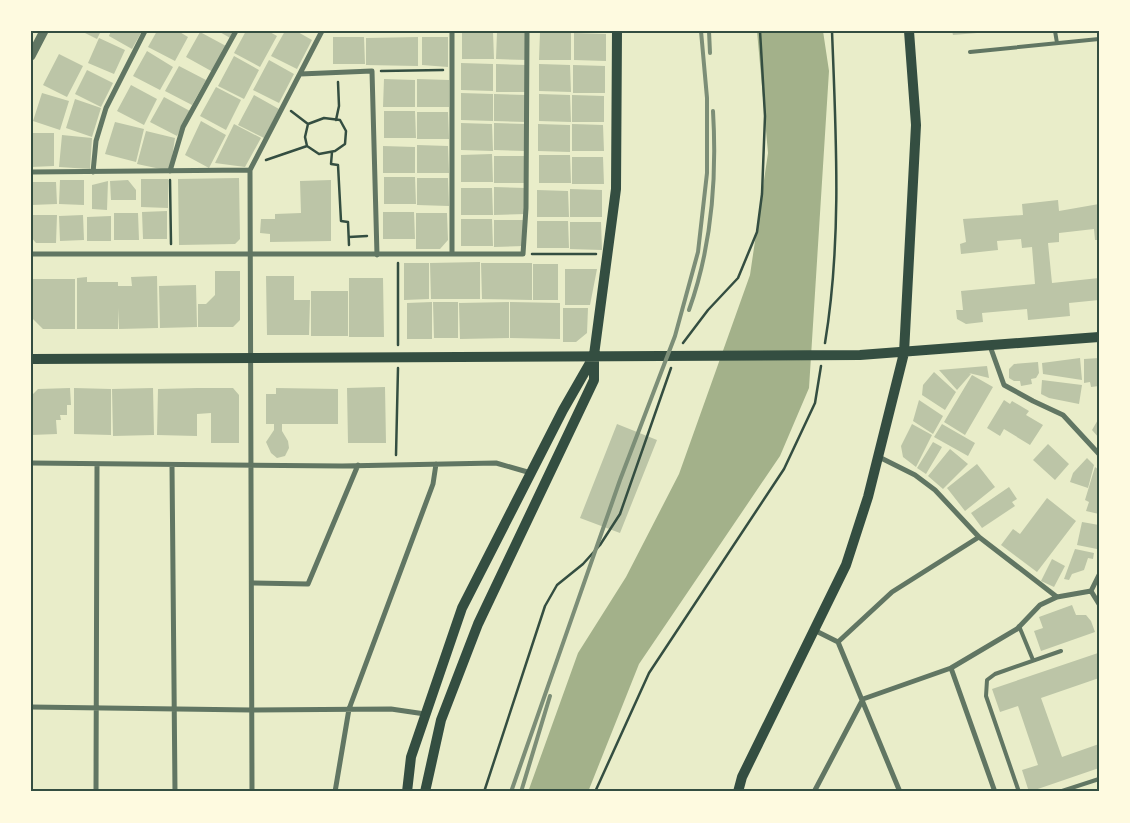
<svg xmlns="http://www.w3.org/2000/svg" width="1130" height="823" viewBox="0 0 1130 823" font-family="'IBM Plex Sans',sans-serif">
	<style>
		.water { fill: #a3b18a }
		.building { fill: #bcc5a7 }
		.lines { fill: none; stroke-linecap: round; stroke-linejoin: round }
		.path { stroke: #344e41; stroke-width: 2.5 }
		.service { stroke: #617663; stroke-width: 4 }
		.minor { stroke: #617663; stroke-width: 5 }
		.tertiary { stroke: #617663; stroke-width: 9 }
		.secondary { stroke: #344e41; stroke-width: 10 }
		.rail { stroke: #7c8e77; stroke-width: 4 }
		.neatline { fill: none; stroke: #344e41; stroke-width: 2 }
	</style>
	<rect width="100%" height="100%" fill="#e9edc9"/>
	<path class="water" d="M757,31H823L829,71L809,388L780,456L639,664L588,792H528L578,653L626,577L679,474L750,275L768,153Z"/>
	<path class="building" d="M81,31H101L97,39Z
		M111,31H142L132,49L109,36Z
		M157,31H178L188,37L175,61L148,47Z
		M218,31H236L232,39Z
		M246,31H268L277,36L260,67L234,53Z
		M285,31H296L312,40L297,69L271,56Z
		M462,31L493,32L494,59H462Z
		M952,31H977V33L953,35Z
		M200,32L226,46L213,72L186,57Z
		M497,32L527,33V60L496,59Z
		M540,32L571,33V60H539Z
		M574,33L606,34V61L574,60Z
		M333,37H364L365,64H333Z
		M418,37V66L366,65V38Z
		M422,37H448V67L422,65Z
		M99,38L125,50L114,74L88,63Z
		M147,51L173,67L160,90L133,76Z
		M59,54L83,66L67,97L43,85Z
		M234,56L259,70L244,99L218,86Z
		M269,60L294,74L279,103L253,90Z
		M461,63L493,64V91L461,90Z
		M496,64L526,65L527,92H496Z
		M539,64L570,65L571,92L539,91Z
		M573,65L605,66V93H573Z
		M179,66L206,80L192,105L165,91Z
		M87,70L113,83L101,107L75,94Z
		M384,79L415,80V107H383Z
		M417,79L449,80V107H417Z
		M131,85L157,99L144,125L117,111Z
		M216,87L241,100L226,130L200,116Z
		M42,93L69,101L60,130L33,121Z
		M461,93L493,94V121L461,120Z
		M494,94L526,95V122L494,121Z
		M539,94L570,95L571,122L539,121Z
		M254,95L279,109L264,138L238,125Z
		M572,95L604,96V122H572Z
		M164,97L190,111L177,136L150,122Z
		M75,99L101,108L92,137L66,128Z
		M384,111H415L416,138H384Z
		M417,112H448L449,139H417Z
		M201,121L226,135L209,168L185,155Z
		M115,122L144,129L136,162L105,154Z
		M461,123L492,124L493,151L461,150Z
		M494,123L526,124V151L494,150Z
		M234,124L261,138L245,167L215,163Z
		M538,124L570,125V152L538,151Z
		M572,124L603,125L604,151H572Z
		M146,131L175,138L170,171L137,164Z
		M31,133H54V166L31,167Z
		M62,135L92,138L90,169L59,167Z
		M417,145L448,146L449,173H417Z
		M383,146L415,147V173H383Z
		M492,154L493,182H461V155Z
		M539,155H570L571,183H539Z
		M494,156H525L526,183H494Z
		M572,157H603L604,184H572Z
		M384,177H415L416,204H384Z
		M239,178L240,239L235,244L179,245L178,179Z
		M417,178H448L449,206L417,205Z
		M141,179H168V208L141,207Z
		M60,180H84V205L59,204Z
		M128,180L136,190V200H111L110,181Z
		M331,180V241L270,242V234L260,233L261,219H275V214L301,213L300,181Z
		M108,181L107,210L92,209V185Z
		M31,182H56L57,204L31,205Z
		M494,187L526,188V214L494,215Z
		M461,188H492L493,215H461Z
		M570,189L602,190V217H570Z
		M537,190L568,191L569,217H537Z
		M1058,200L1059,211L1099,204V240H1095L1094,229L1059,233V242L1048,243L1052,283L1099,278V300L1069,303L1070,316L1028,320L1027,309L982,313L983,322L966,324L957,319L956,310H963L961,291L1035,284L1032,247L1022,248L1021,239L997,241L998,250L961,254L960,244L966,242L963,219L1023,215L1022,204Z
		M167,211V239H143L142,212Z
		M383,212H414L415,239H383Z
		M114,213H138L139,240H114Z
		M416,213H447L448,240L440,249H416Z
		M31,215H57L56,243H36L31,237Z
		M83,215L84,240L60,241L59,216Z
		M111,216V241H87V217Z
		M461,219H492L493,246H461Z
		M494,220H523L524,246L494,247Z
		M537,221H568L569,248H537Z
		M570,222H601L602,250L570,249Z
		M480,262V299H431L430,263Z
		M404,263H429V299L404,300Z
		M481,263H532V300L482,299Z
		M533,264H558V300H533Z
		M565,269H597L590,305H565Z
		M215,271H240V320L233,327H198V304H206L215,295Z
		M157,276L158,328L119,329L118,308V329H77V278L87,277V282H118V286H132L131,277Z
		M266,276H294V300H310L309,335H267Z
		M349,278H383L384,337H349Z
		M32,279H75V329H43L32,318Z
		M196,285L197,327L160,328L159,286Z
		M311,291H348V336H311Z
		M432,302V339H407V303Z
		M433,302H458V338H434Z
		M509,302V338L460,339L459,303Z
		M510,302L560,303V339L510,338Z
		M563,308H588L587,333L576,342H563Z
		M1080,358L1082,380L1043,374L1042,363Z
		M1099,358V386L1091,387L1090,382L1084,383V359Z
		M1038,362L1039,373L1036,378L1031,379L1032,384L1021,386L1020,381H1014L1009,378V369L1014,364Z
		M987,366L989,378L969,373L971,374L957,390L939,370Z
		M934,372L956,392L945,410L922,395L923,385Z
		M972,375L993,387L965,435L944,422Z
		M1042,380L1082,385L1079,404L1049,398L1041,394Z
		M385,387L386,443H348L347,388Z
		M70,388L71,405H67V415H60L61,420H56L57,434L31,435V396L38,389Z
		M74,388L111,389V435L74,434Z
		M153,388L154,435L113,436L112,389Z
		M197,388H233L239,395V443H211V413L197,414V436L157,435L158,389Z
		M276,388L338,389V424H282V431L288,441L289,448L285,456L277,458L271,453L266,442L274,430V424H266V394H276Z
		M919,400L943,416L933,434L913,421Z
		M1004,400L1010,404L1012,401L1029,411L1026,415L1043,425L1030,445L1004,429L1000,436L987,428Z
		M1099,418V438L1092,430Z
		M617,424L657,440L620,533L580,518Z
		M912,424L932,435L916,467L903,457L901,446Z
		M942,424L975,443L968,456L934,437Z
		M933,442L942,447L926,474L917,468Z
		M1048,444L1069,464L1055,480L1033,460Z
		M950,449L968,464L943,489L928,476Z
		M1087,458L1094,465L1088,488L1070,482L1073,473Z
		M977,464L995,487L965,511L947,488Z
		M1095,467L1099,470V514L1086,511L1089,502L1085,500Z
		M1009,487L1017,499L1012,502L1015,506L982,528L971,513Z
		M1047,498L1076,521L1037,572L1001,545L1013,529L1020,534Z
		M1082,522L1099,525L1097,549L1077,545Z
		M1075,549L1094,553L1093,559L1088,558L1084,570L1072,574L1069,580L1064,579Z
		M1052,559L1065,566L1054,587L1041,581Z
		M1072,605L1076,615H1086L1091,621L1095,632L1041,651L1034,631L1043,628L1039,617Z
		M1098,653L1099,678L1041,698L1062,757L1099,744V768L1029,792L1022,770L1038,765L1018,706L1000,712L992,689Z"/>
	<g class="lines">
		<path class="path" d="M381,71L443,70
			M291,111L308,124L324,118L340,120L346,131L345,144L335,151L319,154L307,146L305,137L308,124
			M336,120L339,106L338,82
			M332,152L331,164L338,165L341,221L348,222L349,245
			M266,160L307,146
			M170,180L171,244
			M349,237L367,236
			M532,254H596
			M683,343L708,310L738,278L757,232L762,194L765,116L760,31
			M825,343C842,240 836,135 832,31
			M398,345V263
			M396,455L398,368
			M484,792L545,606L557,585L583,564L600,545L620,514L671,368
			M595,792L649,673L784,469L815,403L821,366"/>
		<path class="service" d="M1055,31L1057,43
			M970,52L1099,39
			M1019,626L1033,660
			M1019,792L986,696L987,680L995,674L1061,651
			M1059,792L1099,779"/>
		<path class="minor" d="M300,74L372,71L377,255
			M170,171L183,127L236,31
			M31,172L250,170
			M93,172L96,141L106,108L145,31
			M31,254H523L526,208L527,31
			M452,254V31
			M990,346L1004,385L1033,401L1063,415L1099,454
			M879,457L915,475L935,490L979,537L1057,597
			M31,463L342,466L496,463L531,473
			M172,465L175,792
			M252,583L308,584L358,465
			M1091,591L1099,575
			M1091,591L1099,604
			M814,630L838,642
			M838,642L892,592L979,537
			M838,642L900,792
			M951,668L995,792
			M31,707L251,710L391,709L425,714
			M96,792L97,465
			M252,792L250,170L322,31
			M335,792L349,709L433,484L436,464
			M814,792L863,699L951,668L1017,629L1040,605L1057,597L1091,591"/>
		<path class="tertiary" d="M31,56L44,31"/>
		<path class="secondary" d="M31,359L860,355L1099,337
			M407,792L411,757L462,608L563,410L594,356
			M425,792L441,720L478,624L594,380V355L616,189L617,31
			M738,792L742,777L846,565L868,497L904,353L916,125L909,31"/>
		<path class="rail" d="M709,31L710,53
			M689,310C712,246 717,178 713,111
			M511,792L620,480L675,336L698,252L707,173V98L701,31
			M521,792L550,696"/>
	</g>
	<rect width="1130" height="823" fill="none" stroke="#fefae0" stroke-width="65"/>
	<rect x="32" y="32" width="1066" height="758" class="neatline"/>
</svg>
